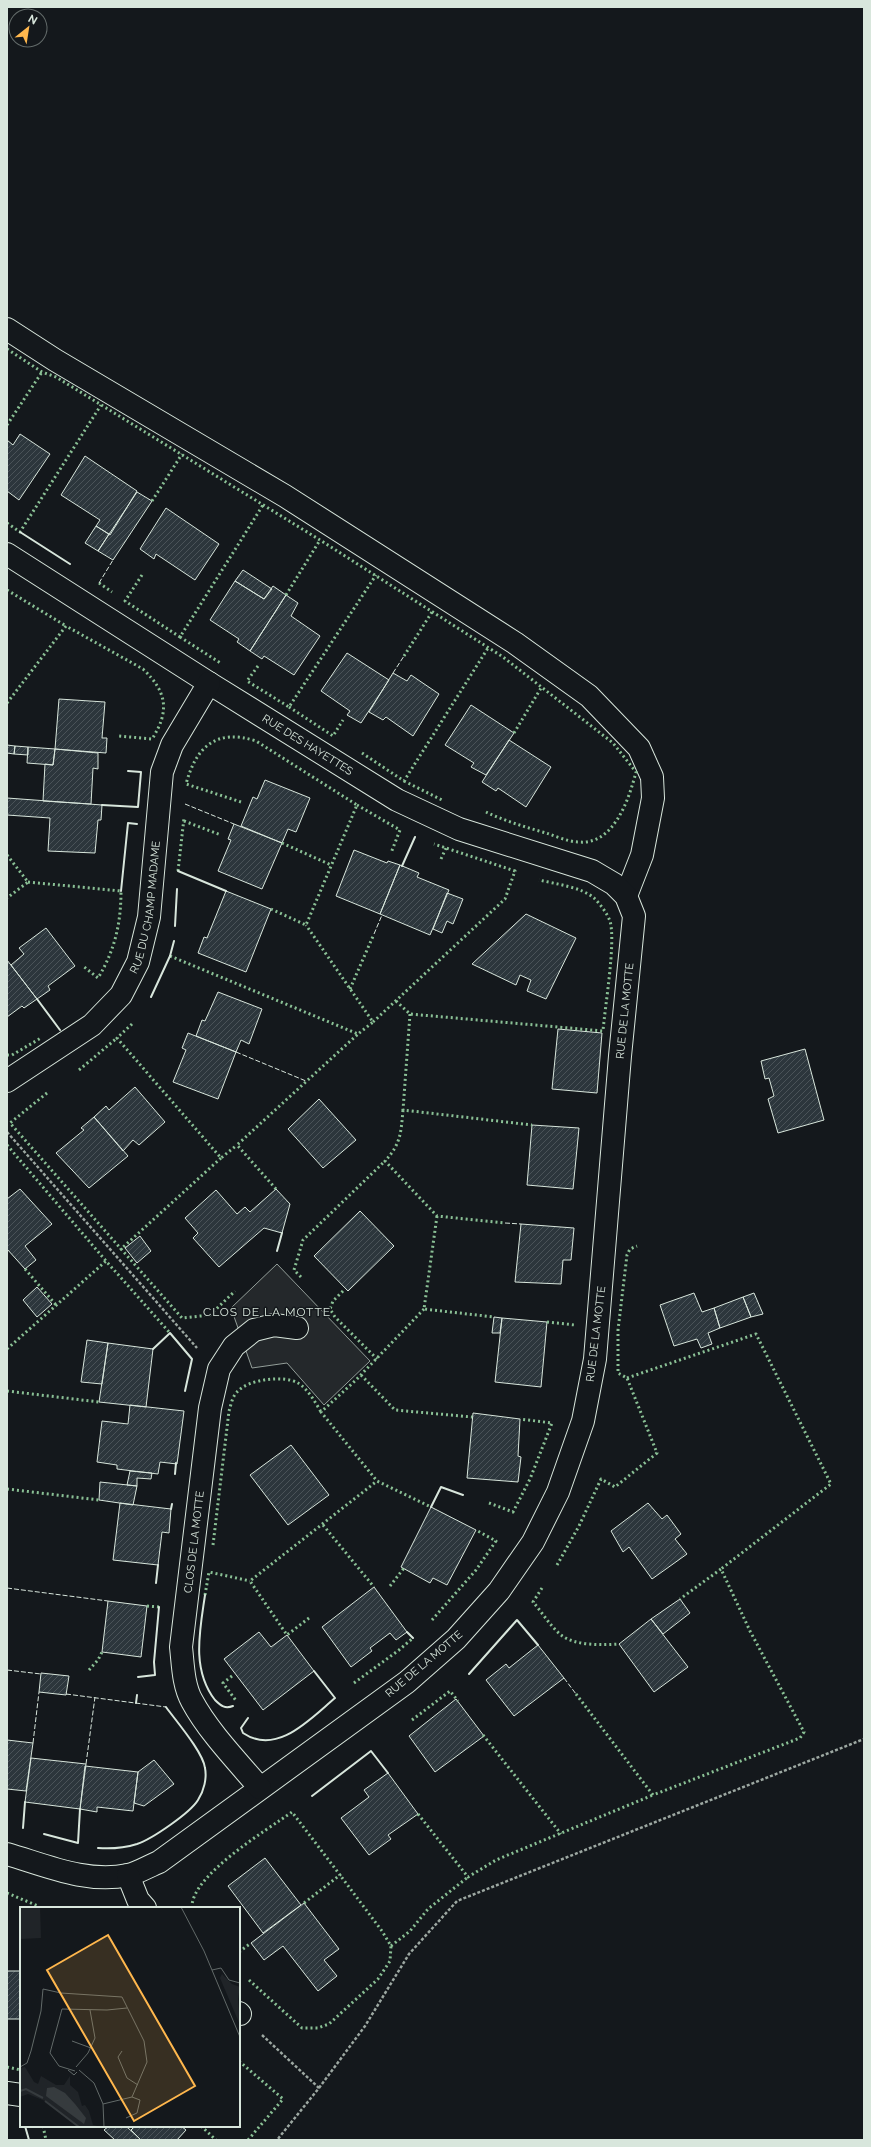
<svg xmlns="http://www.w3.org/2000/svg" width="871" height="2147" viewBox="0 0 871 2147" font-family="Raleway,sans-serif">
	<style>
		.parking { fill: #24282b; stroke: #939e99 }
		.building { fill: url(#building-hatch); stroke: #d8e6dc }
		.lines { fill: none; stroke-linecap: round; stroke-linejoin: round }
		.street-casing { stroke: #d8e6dc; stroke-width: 24 }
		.path { stroke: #9da8a2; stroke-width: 2.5; stroke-dasharray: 3 2; stroke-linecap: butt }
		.street { stroke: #14181c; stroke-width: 22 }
		.hedge { stroke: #8ac095; stroke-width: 3; stroke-dasharray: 2 3; stroke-linecap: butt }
		.fence { stroke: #d8e6dc; stroke-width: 1; stroke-dasharray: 5 2; stroke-linecap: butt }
		.wall { stroke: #d8e6dc; stroke-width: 2 }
		.labels { text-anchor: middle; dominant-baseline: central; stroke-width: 3; stroke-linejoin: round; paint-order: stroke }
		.street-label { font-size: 11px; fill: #d8e6dc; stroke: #14181c }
		.neighbourhood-label { font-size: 12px; letter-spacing: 1px; fill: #d8e6dc; stroke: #14181c }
		.inset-river { fill: none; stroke: #363b3e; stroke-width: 2 }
		.inset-road { fill: none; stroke: #626a69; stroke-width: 1 }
		.view { fill: #ffb74d; fill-opacity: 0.15; stroke: #ffb74d; stroke-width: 2 }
		.inset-edge { fill: none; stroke: #d8e6dc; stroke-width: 2 }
	</style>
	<defs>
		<pattern id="building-hatch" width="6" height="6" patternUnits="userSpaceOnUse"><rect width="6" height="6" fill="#2c363c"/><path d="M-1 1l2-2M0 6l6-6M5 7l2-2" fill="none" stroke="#4a5358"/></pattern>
	</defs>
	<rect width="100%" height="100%" fill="#14181c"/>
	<path class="parking" d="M277,1264L370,1361L324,1405L287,1363L252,1368L231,1308Z"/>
	<path class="building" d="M20,434L50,454L19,500L7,491V440L13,445Z
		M85,456L137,491L110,535L96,526L100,520L61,495Z
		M137,492L152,501L113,560L98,551Z
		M166,508L219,544L195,580L156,554L154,559L140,549Z
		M96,526L109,534L98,551L85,543Z
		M243,570L272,589L264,599L235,581Z
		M235,581L264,599L273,586L286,595L250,651L237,642L239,639L210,620Z
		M286,595L298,603L291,616L320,636L294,675L264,656L262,659L250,651Z
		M347,653L389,680L361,723L347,715L350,711L321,691Z
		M393,673L407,681L411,675L439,694L413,736L386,717L383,720L369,712Z
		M59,699L105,702L102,738H107L106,753L55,749Z
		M471,705L514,733L486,775L471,767L474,763L445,745Z
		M509,740L551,767L526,807L498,788L496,791L482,782Z
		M7,745L15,746L14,754L7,753Z
		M15,746L28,747V755L14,754Z
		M28,747L55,749L53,765L27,763Z
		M55,749L98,753V769L93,768L91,804L43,801L45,764L53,765Z
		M265,780L310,798L296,832L288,829L282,843L241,826L253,797L257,799Z
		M7,798L102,805L101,820H98L95,853L48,851L50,818L7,815Z
		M234,824L282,843L262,889L218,871L231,840L228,839Z
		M354,850L387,863L388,861L400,865L380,914L336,896Z
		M400,865L419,873L417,877L449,890L430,935L380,914Z
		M226,891L271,909L246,972L198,953L204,937L207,938Z
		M447,893L463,899L453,924L447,921L442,933L433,929Z
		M526,914L576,938L546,999L527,991L531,980L520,975L516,985L472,964Z
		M46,928L75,966L48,986L50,990L37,999L11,965L24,954L19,948Z
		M7,960L37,999L24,1008L22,1006L7,1017Z
		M218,992L262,1009L249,1044L241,1040L236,1052L196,1036L202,1020L205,1021Z
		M558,1029L602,1033L597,1093L552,1089Z
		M188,1033L236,1052L218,1099L173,1082L186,1050L182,1048Z
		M805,1049L824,1120L778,1133L768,1099L774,1096L769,1078L765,1079L761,1061Z
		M135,1087L165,1122L139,1145L133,1140L123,1151L94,1117L106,1106L109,1110Z
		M319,1099L356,1140L323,1168L288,1129Z
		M94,1117L128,1156L89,1188L56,1153L84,1130L81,1128Z
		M532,1125L579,1128L573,1189L527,1185Z
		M20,1189L52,1224L25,1246L36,1260L25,1269L7,1249V1199Z
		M276,1189L290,1204L282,1233L264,1228L219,1267L193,1238L198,1233L185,1218L216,1190L237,1214L245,1207L250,1212Z
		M360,1211L394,1246L348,1291L314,1256Z
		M521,1224L574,1228L571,1260H563L561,1284L515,1282Z
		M140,1236L151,1251L137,1263L125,1248Z
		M37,1287L52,1304L37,1317L23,1300Z
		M694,1293L702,1312L714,1308L720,1328L708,1333L712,1344L701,1348L697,1339L674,1346L660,1305Z
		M754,1293L763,1314L751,1317L743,1297Z
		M743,1297L751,1317L720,1328L714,1308Z
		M494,1317L502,1318L500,1333H492Z
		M502,1318L547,1322L541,1387L495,1382Z
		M87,1340L108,1343L102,1384L81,1382Z
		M108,1343L153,1349L146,1407L99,1402Z
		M130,1405L184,1411L177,1464L160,1462L158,1474L117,1469V1465L97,1462L102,1421L128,1424Z
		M473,1413L520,1419L518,1456L521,1457L518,1482L467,1478Z
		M291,1445L329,1495L288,1525L250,1475Z
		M130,1471L152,1473L151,1479L137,1478V1486L127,1485Z
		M100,1482L137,1486L133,1505L99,1500Z
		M120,1503L171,1509L169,1533L162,1532L158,1565L113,1560Z
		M648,1503L662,1519L667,1515L681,1534L675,1539L687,1554L652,1579L629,1547L623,1552L611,1531Z
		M431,1507L476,1530L447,1585L433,1578L430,1583L401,1567Z
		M374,1587L407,1632L396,1640L390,1633L370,1648L372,1651L351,1667L322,1627Z
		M680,1599L690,1613L663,1634L651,1619Z
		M108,1601L147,1606L141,1657L102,1652Z
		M651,1619L688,1667L654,1692L619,1644Z
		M259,1632L271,1647L287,1635L314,1671L263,1710L224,1659Z
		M538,1645L564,1678L514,1716L486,1680L506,1664L509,1668Z
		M41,1673L69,1676L66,1695L39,1692Z
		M456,1699L484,1736L435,1772L409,1736Z
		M7,1740L33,1743L26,1791L7,1789Z
		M31,1758L86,1764L80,1809L25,1802Z
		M154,1760L174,1784L144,1806L134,1803L138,1772Z
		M85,1766L138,1772L133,1811L97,1807V1812L80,1809Z
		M388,1773L418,1814L388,1835L391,1839L369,1855L341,1818L369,1797L364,1790Z
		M265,1858L301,1905L263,1933L228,1886Z
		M304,1903L339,1949L324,1960L337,1976L318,1991L283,1946L264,1960L251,1943Z
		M7,1971H21V2019H7Z
		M109,2126H126L141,2140H115L104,2130Z
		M135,2126H181L186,2130L177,2140H141L131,2130Z"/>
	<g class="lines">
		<g class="street-casing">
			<g id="street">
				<path d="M7,329L55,360L285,496L515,643L589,696L639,748L652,777L653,798L642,855L626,896"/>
				<path id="s1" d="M7,554L209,683L397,800L459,829L592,871L614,884L626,896L634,916L620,1056L595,1359L583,1421L558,1492L533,1542L499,1591L456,1639L407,1682L159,1862C149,1866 138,1873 128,1875C87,1884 45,1865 7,1854"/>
				<path id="s2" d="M7,1081L92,1025L121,995L138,962L149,917L162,772L172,745L209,683"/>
				<path id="s3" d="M260,1788C237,1761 208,1731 192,1701C183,1685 183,1664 181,1647L210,1408L219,1369L234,1346L254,1330L274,1325L297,1328"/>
				<path d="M128,1875L138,1900L145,1908"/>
				<path d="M239,2013L240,2014"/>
				<path d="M7,2093L21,2095"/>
			</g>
		</g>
		<path class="path" d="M7,1132L197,1348
			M262,2035L319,2088L277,2140
			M319,2088L365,2026L409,1954L457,1901L864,1739"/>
		<use href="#street" class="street"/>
		<path class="hedge" d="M7,349L42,372L56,377L320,540L503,657L613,743L636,772C629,799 614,845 579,842C568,842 556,836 546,833C525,827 505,821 486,812
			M7,425L42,372
			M152,501L182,454
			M7,523L20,532L101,405
			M142,575L125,601L180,637L263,505
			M99,583L112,592
			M7,590L66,626
			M286,595L320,540
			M180,637L222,664
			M404,656L432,612
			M258,666L247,681L289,707L376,575
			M7,703L66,626L143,669C167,692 170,711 152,739L119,736
			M289,707L333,736L343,720
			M514,733L541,688
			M362,753L404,781L488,648
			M404,781L444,801
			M241,802L186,784C196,747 216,728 256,741L357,805L306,925L271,909
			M357,805L400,830L391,853
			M184,821L221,835
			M282,843L331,865
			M7,855L28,882L7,898
			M441,859L446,848
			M178,871L184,818
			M28,882L121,891C121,923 115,950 98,978L83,966
			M170,956L358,1034L373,1022L306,925
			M350,989L374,934
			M396,1001L410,1014L603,1031C605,1006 616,942 610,921C607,913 600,904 594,898C581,887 556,884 539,880
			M410,1014L403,1110L532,1125
			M373,1022L505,899L515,871L434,844
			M132,1024L117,1038L221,1158L237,1145
			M7,1055H12L41,1038
			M79,1070L117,1038
			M47,1093L10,1123L121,1249
			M403,1110C401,1132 401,1144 385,1161L437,1216L505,1223
			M7,1145L106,1261
			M221,1158L121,1249L182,1318L210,1315L235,1291
			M276,1189L237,1145L358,1034
			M437,1216L424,1309L494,1317
			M25,1269L56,1305
			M301,1277L294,1270L303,1240L385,1161
			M343,1291L333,1301L330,1309L335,1317L377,1359
			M424,1309L356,1380L321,1412L377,1481L431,1507
			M547,1322L575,1325
			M7,1349L106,1261L170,1333
			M361,1375L395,1410L472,1417
			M627,1378L756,1334L831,1484L721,1569
			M7,1391L99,1402
			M7,1489L99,1500
			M489,1503L513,1512L530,1479L552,1423L520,1419
			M323,1525L374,1587
			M213,1545L229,1411C231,1405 232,1397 237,1392C248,1379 284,1375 298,1383C307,1388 316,1403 321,1412
			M557,1565L579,1526L601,1479L615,1487L657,1453L627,1378L618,1373V1330L627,1255L630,1249L637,1246
			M390,1586L404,1568
			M542,1588L533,1602C542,1612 550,1626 561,1635C575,1646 602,1645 619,1644
			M205,1595L209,1572L250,1581
			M147,1606L159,1607
			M309,1618L287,1635L250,1581L377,1481
			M432,1620L476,1570L496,1541L476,1530
			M89,1670L98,1660L102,1652
			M232,1676L223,1683L237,1702
			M354,1683L399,1650L413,1638
			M576,1694L653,1795L800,1738L804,1732L750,1631L721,1569L680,1599
			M412,1720L450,1691L458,1701
			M483,1735L561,1834
			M418,1814L468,1877L496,1860L653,1795
			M7,1893L38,1906
			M192,1908C190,1876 267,1830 292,1812L340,1875L304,1903
			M391,1946L410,1931L428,1909L468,1877
			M239,1952L251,1943
			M249,1980L302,2028H318L329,2024L378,1979L390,1961L391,1946L382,1931L340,1875
			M239,2061L283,2099L248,2140
			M7,2067L21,2070
			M43,2126L46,2140
			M201,2126L216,2140"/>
		<path class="fence" d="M99,583L113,560
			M393,673L404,656
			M185,804L234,824
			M374,934L382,915
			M236,1052L306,1081
			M505,1223L521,1224
			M7,1588L108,1601
			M7,1670L41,1674
			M564,1678L576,1694
			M66,1694L166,1707
			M33,1743L39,1692
			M86,1764L95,1697"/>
		<path class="wall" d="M20,532L70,564
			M102,805L138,807L141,772L128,771
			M402,866L415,837
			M178,871L226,891
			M121,891L128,823L137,824
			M175,926L177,889
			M151,997L170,956L174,941
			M37,999L60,1030
			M277,1251L282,1233
			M153,1349L170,1333L192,1359L185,1391
			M175,1474L176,1463
			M431,1507L441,1487L463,1495
			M171,1509L172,1504
			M156,1583L158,1565
			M205,1595C200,1630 191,1669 215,1700C221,1706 225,1709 233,1706
			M407,1632L413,1638
			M469,1674L517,1620L538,1645
			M138,1677L155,1675L154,1662L159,1607
			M136,1703L137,1695
			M248,1718L241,1728L243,1733C277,1756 310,1719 335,1698L314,1671
			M312,1796L371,1751L388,1773
			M23,1828L25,1802
			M44,1834L78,1843L80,1809
			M98,1848C111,1849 124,1848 137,1844C152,1839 190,1813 198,1800C204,1791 207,1778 205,1768C203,1752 176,1721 166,1707
			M25,2126L29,2140"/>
	</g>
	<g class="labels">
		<g class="street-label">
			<text stroke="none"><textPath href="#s1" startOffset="356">RUE DES HAYETTES</textPath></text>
			<text stroke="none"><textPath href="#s2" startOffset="236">RUE DU CHAMP MADAME</textPath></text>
			<text transform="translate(625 1011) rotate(-84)">RUE DE LA MOTTE</text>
			<text transform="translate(596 1334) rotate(-83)">RUE DE LA MOTTE</text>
			<text stroke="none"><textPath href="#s3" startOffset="272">CLOS DE LA MOTTE</textPath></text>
			<text transform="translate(424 1664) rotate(-40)">RUE DE LA MOTTE</text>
		</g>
		<g class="neighbourhood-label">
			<text x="267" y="1312">CLOS DE LA MOTTE</text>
		</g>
	</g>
	<g transform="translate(20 1907)">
		<rect width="220" height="220" fill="#14181c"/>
		<path d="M202,67L212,77L220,80L218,92L220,118L200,71Z" fill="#202428"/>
		<path d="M0,0H20L21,31L0,32Z" fill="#202428"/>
		<path d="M5,160L14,175L18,177L21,169L36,178H44L50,169V178L58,185L62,199L65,198L69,204L73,218L82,220H58L25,194L8,187L0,190V161Z" fill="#202428"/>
		<path d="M34,180L45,186L55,197L66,211L64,217L26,189L27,181Z" fill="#363b3e"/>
		<path class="inset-river" d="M0,184L6,182L23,191M25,194L59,220"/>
		<path class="inset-road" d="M161,0L184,44L220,130M192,63L201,61L209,73L220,76M52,134L71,141M102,144L98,150L107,171L118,178M0,160L7,156L11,144L21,104L23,82L41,86L102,90L124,134L127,155L112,190L83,197L84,220M56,160L68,146L75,131L70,103M48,163L54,168L57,165M59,163L74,176L83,197M55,164L39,159L30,146L42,102L87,103L107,101M106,211L117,206L120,193L112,190"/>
		<path class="view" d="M88,28L175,179L114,214L27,63Z"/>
		<rect width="220" height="220" class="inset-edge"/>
	</g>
	<rect width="871" height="2147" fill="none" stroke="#d8e6dc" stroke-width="16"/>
	<g transform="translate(28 28) rotate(30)"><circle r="19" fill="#14181c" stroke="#626a69"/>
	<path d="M0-3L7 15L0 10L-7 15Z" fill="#ffb74d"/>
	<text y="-6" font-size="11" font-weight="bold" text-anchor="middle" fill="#d8e6dc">N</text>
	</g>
</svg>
